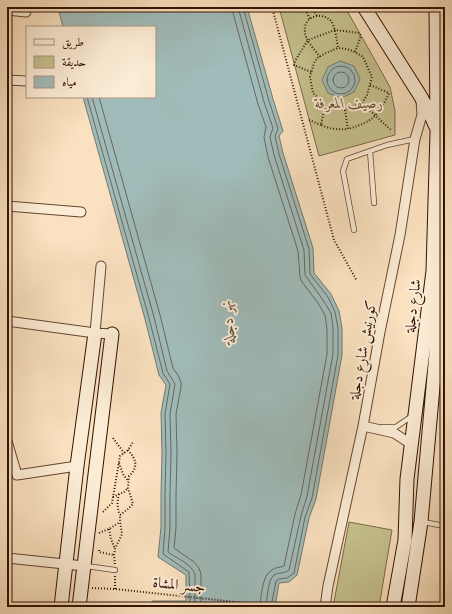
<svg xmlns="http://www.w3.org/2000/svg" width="452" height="614" viewBox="0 0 452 614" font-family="'IM FELL DW Pica',Amiri,serif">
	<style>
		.green { fill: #c5c18e; stroke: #7c6a48 }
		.water { fill: #a0bcba; stroke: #747870 }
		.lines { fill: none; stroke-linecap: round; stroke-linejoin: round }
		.shore { stroke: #69675e; stroke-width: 1 }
		.lane-casing { stroke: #644631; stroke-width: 6 }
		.street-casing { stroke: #644631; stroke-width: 11 }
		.secondary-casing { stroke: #321202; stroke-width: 15 }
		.path { stroke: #321202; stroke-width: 2; stroke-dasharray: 1 2; stroke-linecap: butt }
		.lane { stroke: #fcecd5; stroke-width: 4.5 }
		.street { stroke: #fcecd5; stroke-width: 9 }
		.secondary { stroke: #fcecd5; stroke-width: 13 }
		.labels { text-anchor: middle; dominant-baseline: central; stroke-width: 4; stroke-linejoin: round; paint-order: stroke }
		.park-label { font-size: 15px; font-style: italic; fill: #654f33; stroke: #fcecd5 }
		.street-label { font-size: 15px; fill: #321202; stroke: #fcecd5 }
		.water-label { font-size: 16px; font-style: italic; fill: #584e42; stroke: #fcecd5 }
	</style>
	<rect width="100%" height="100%" fill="#fae1bf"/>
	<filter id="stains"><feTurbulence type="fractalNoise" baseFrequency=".005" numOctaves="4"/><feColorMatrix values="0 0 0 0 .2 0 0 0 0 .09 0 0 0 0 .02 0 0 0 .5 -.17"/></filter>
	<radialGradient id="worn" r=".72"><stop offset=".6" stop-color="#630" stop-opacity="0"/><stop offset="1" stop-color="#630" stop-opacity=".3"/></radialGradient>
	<path class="green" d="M279,7H345L390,87L395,111V135L319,156Z
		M349,522L392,530L379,607H333Z"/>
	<path class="water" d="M58,7H247L273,99L283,131L279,136L283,153L313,248L314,273L331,294L339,311L342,328V355L316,499L309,518L297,575L289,582L279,583L275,607H151L152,601H186V575L158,557L161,527V494L162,453L161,413L166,385L159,375L145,319L83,97H155V27H63Z
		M340,61L354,66L360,79L354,92L341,98L328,93L322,80L328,67Z"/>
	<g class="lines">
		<path class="shore" d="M232,7L233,13L258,104L266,127L264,137L268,157L298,251L300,277L302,282L318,303L325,315L327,329V354L301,495L295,514L284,566C280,568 275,567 272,570C262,575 261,597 260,607
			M238,7L264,102L273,128L270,137L274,155L304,250L305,275L323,300L331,313L333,328V354L307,496L301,516L289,570C284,574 279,572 274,575C268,579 267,600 266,607
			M243,7L269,101L278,129L275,136L279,154L309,249L310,274L328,297L335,312L338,328V355L312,498L305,517L294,573L287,578L279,579L276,581L271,607
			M327 80a14 14 0 1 1 28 0a14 14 0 1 1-28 0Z
			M333 80a8 8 0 1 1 16 0a8 8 0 1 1-16 0Z
			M87,97L149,318L163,373L170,384L165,414L166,453L165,494V528L163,554L189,572L190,600L189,603L186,605H157L155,607
			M92,97L154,317L167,371L175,384L170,414L171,453L170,495V528L168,552L169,553C177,558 193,565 195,575V600L192,607
			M99,97L160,315L173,368L179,377L181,383V387L176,414L177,453L176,495V528L174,548L194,562L199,568L201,574V600L199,607"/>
		<g class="lane-casing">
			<path id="lane" d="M370,151L374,203
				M354,230L343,171L347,159L387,145L415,139
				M383,427H396L412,416
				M423,522L445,526
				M86,566L115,570"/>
		</g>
		<g class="street-casing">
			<path id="street" d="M7,10L26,12L25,7
				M7,80L27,81
				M7,206L81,212
				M7,321L95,333L112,334
				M95,333L101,266
				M363,426L394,433L411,444
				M7,441L17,475L77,466
				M7,558L84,566
				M325,607L328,586L363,426L380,332L400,235L415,139L422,115L421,100"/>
		</g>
		<g class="secondary-casing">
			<path id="secondary" d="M364,7L421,97L433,120L435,125
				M61,607L77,466L95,333
				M79,607L112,334
				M393,607L405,540L407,479L433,271L437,133L436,7
				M408,607L421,522L445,252"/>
		</g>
		<path class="path" d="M272,7L334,240L357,281
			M304,7L310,19
			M312,7L317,16
			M320,57C315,50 305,40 305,32C303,20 315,13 325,17C327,18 329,19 331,21C335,26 337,41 338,48
			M311,72L294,65L295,61L308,40L335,30L359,33L361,36L355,52
			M362,103L367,95L372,77L363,57L355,52L347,49L338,48L326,53L317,58L314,63L310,77L313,93L325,105L345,110L362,103L392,131
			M325,105L321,125C330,129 338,130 348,129
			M345,110L348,129C372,122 379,116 389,93L370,85
			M309,120L321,125
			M113,438L124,453
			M119,463L123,474L128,481
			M119,494C117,502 117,508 120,515
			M113,497L124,492L128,488
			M103,512L112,503L120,456L128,450L133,442
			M109,529L111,539L115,549
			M99,533L109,529L120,522
			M99,550V552L114,555
			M115,564L114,555L115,549L122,534L120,521V515L128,509L133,504L128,488L129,476C139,467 136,459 128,450
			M92,588L115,589L282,607
			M115,589V576"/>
		<use href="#lane" class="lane"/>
		<use href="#street" class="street"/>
		<use href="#secondary" class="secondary"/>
	</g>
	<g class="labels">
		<g class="park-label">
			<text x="349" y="103">رصيف المعرفة</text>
		</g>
		<g class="street-label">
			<text transform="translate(413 306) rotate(-83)">شارع دجلة</text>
			<text transform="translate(363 350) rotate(-80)">كورنيش شارع دجلة</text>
			<text transform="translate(179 585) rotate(6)">جسر المشاة</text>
		</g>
		<g class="water-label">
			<text transform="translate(228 322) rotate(-96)">نهر دجلة</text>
		</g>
	</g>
	<rect width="452" height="614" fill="none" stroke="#fae1bf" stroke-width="24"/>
	<rect x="8" y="8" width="436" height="598" fill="none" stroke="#321202" stroke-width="2"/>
	<rect x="12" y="12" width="428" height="590" fill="none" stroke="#321202"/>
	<rect x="26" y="26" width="130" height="72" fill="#fcecd5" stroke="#ab9581"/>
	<rect x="34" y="39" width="20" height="6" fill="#fcecd5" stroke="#ab9581"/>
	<text x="62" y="46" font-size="12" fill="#321202">طريق</text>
	<rect x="34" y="56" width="20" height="12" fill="#c5c18e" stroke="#ab9581"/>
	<text x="62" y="66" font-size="12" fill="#321202">حديقة</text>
	<rect x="34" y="76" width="20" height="12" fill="#a0bcba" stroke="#ab9581"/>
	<text x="62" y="86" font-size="12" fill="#321202">مياه</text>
	<rect width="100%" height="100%" filter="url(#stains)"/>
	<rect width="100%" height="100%" fill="url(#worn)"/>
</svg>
